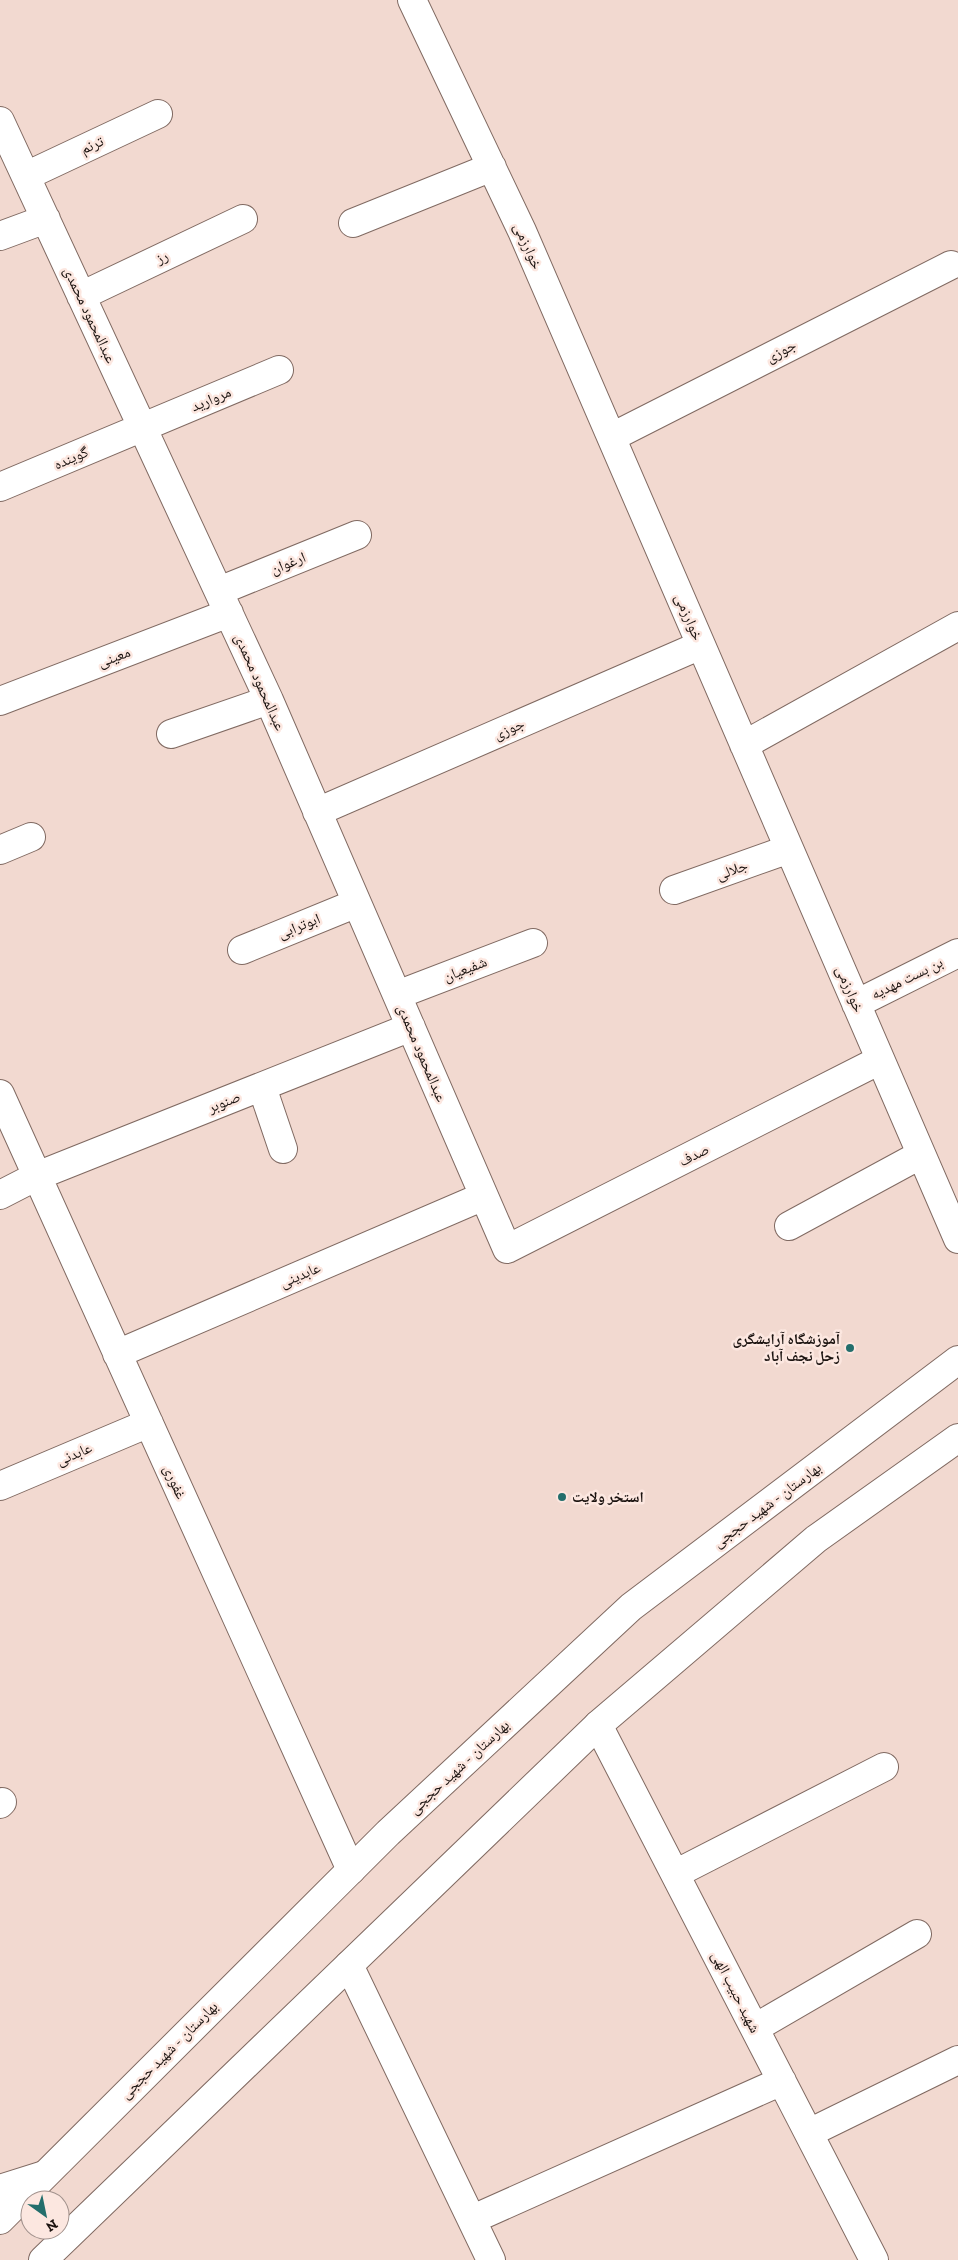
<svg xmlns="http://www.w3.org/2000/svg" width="958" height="2260" viewBox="0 0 958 2260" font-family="'Zilla Slab','Noto Naskh Arabic',serif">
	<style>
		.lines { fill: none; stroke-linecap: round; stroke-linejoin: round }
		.minor-casing { stroke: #806a62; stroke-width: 30 }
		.major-casing { stroke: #806a62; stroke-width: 30 }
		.minor { stroke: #fff; stroke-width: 28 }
		.major { stroke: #fff; stroke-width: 28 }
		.poi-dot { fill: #236e6c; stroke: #fce7e0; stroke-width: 2 }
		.labels { text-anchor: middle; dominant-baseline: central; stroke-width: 5; stroke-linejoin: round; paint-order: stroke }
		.street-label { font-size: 15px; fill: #1b1310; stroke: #fce7e0 }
		.poi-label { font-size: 15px; font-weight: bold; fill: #1b1310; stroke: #fce7e0; text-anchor: end }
	</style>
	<rect width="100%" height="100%" fill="#f2d9d0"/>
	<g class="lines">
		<g class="minor-casing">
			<path id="minor" d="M412,0L522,231L958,1239
				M0,121L269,700L507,1249L880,1060
				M26,176L158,114
				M353,223L492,167
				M0,236L46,219
				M81,296L243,219
				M612,437L951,265
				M0,487L279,370
				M219,591L357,535
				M0,701L229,613
				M171,734L269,700
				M744,745L958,626
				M317,812L701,645
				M0,850L31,837
				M674,890L789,849
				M242,950L357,903
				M397,995L533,943
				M856,1004L958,953
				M262,1087L283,1149
				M0,1094L351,1870
				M0,1195L37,1176L411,1027
				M789,1226L920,1155
				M117,1354L484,1196
				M0,1486L149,1423
				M598,1725L874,2260
				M0,1804L2,1802
				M675,1874L884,1767
				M349,1965L491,2260
				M755,2028L917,1934
				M809,2133L958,2060
				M0,2189L44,2175
				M473,2219L782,2081"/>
		</g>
		<g class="major-casing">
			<path id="major" d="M0,2220L388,1833L631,1607L958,1360
				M43,2260L598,1725L816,1539L958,1438"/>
		</g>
		<use href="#minor" class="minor"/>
		<use href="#major" class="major"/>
	</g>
	<g class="poi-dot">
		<circle cx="850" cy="1348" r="5"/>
		<circle cx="562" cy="1497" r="5"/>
	</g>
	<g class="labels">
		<g class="street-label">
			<text transform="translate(92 145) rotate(-25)">ترنم</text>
			<text transform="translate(528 246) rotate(66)">خوارزمی</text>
			<text transform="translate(162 257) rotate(-25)">رز</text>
			<text transform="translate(90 315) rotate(65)">عبدالمحمود محمدی</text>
			<text transform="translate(781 351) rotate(-27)">جوزی</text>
			<text transform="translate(211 399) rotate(-23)">مروارید</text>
			<text transform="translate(71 458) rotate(-23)">گوینده</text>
			<text transform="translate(288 563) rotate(-22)">ارغوان</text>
			<text transform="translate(689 617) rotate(67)">خوارزمی</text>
			<text transform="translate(114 657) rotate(-21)">معینی</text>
			<text transform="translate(260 682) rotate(66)">عبدالمحمود محمدی</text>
			<text transform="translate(509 729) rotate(-24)">جوزی</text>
			<text transform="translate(732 870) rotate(-20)">جلالی</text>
			<text transform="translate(299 926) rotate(-22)">ابوترابی</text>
			<text transform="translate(465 969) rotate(-21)">شفیعیان</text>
			<text transform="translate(907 978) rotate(-26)">بن بست مهدیه</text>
			<text transform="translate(850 989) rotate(67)">خوارزمی</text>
			<text transform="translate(422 1053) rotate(67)">عبدالمحمود محمدی</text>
			<text transform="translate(224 1102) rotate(-22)">صنوبر</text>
			<text transform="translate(694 1155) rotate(-27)">صدف</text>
			<text transform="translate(300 1275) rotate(-23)">عابدینی</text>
			<text transform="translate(74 1454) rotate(-23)">عابدنی</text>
			<text transform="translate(175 1482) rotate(66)">غفوری</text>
			<text transform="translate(767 1505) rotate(-37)">بهارستان - شهید حججی</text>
			<text transform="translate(459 1767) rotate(-43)">بهارستان - شهید حججی</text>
			<text transform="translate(736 1992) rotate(63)">شهید حبیب الهی</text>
			<text transform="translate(169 2050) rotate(-45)">بهارستان - شهید حججی</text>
		</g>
		<g class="poi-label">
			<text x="840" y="1339">آموزشگاه آرایشگری<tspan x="840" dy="17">زحل نجف آباد</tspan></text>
			<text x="572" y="1497" text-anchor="start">استخر ولایت</text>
		</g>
	</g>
	<g transform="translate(45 2215) rotate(147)"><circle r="24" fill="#fce7e0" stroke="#a2928d"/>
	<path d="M0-4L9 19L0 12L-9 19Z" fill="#236e6c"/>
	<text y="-8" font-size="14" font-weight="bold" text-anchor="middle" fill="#1b1310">N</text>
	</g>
</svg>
